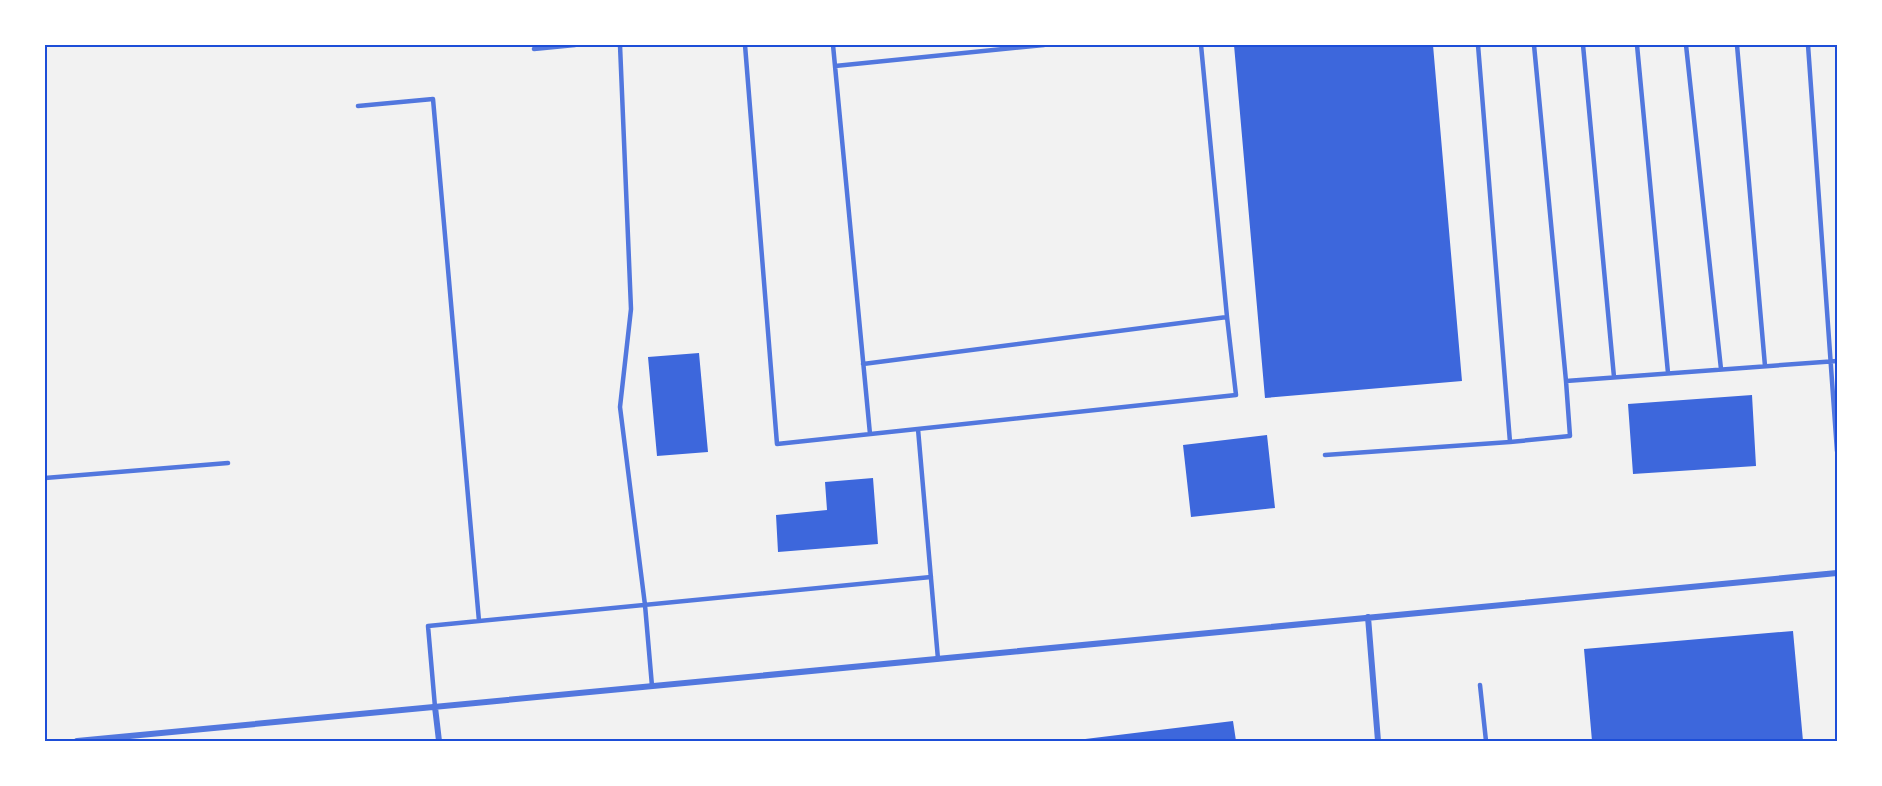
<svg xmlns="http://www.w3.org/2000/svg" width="1882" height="786" viewBox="0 0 1882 786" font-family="'Exo 2',sans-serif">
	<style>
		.building { fill: #3d67dc }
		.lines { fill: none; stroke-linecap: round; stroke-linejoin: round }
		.service { stroke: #5277de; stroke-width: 4.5 }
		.minor { stroke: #5277de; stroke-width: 6 }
		.neatline { fill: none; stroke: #1d4ed8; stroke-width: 2 }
	</style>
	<rect width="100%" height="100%" fill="#f2f2f2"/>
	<path class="building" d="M1234,45H1433L1462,381L1265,398Z
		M699,353L708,452L657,456L648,357Z
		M1752,395L1756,466L1633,474L1628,404Z
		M1267,435L1275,508L1191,517L1183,445Z
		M873,478L878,544L778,552L776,515L827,510L825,482Z
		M1793,631L1803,741H1592L1584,649Z
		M1233,721L1236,741H1077V740Z"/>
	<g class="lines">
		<path class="service" d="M620,45L631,309L620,407L645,605L652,686
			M745,45L777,444L1236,395L1227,317L1201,45
			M833,45L870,434
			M1478,45L1510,442
			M1534,45L1566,381
			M1583,45L1614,377
			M1637,45L1668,373
			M1686,45L1721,369
			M1737,45L1765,366
			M1808,45L1837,451
			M534,49L575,45
			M835,66L1044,45
			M358,106L433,99L479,621
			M863,364L1227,317
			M918,429L938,659
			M1325,455L1510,442L1570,436L1566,381L1837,361
			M45,478L228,463
			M1480,685L1486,741
			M435,707L428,626L931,577"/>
		<path class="minor" d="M1368,617L1378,741
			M435,707L439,741
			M77,741L1837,573"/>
	</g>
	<rect width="1882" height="786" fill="none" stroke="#ffffff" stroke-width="93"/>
	<rect x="46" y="46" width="1790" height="694" class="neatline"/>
</svg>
